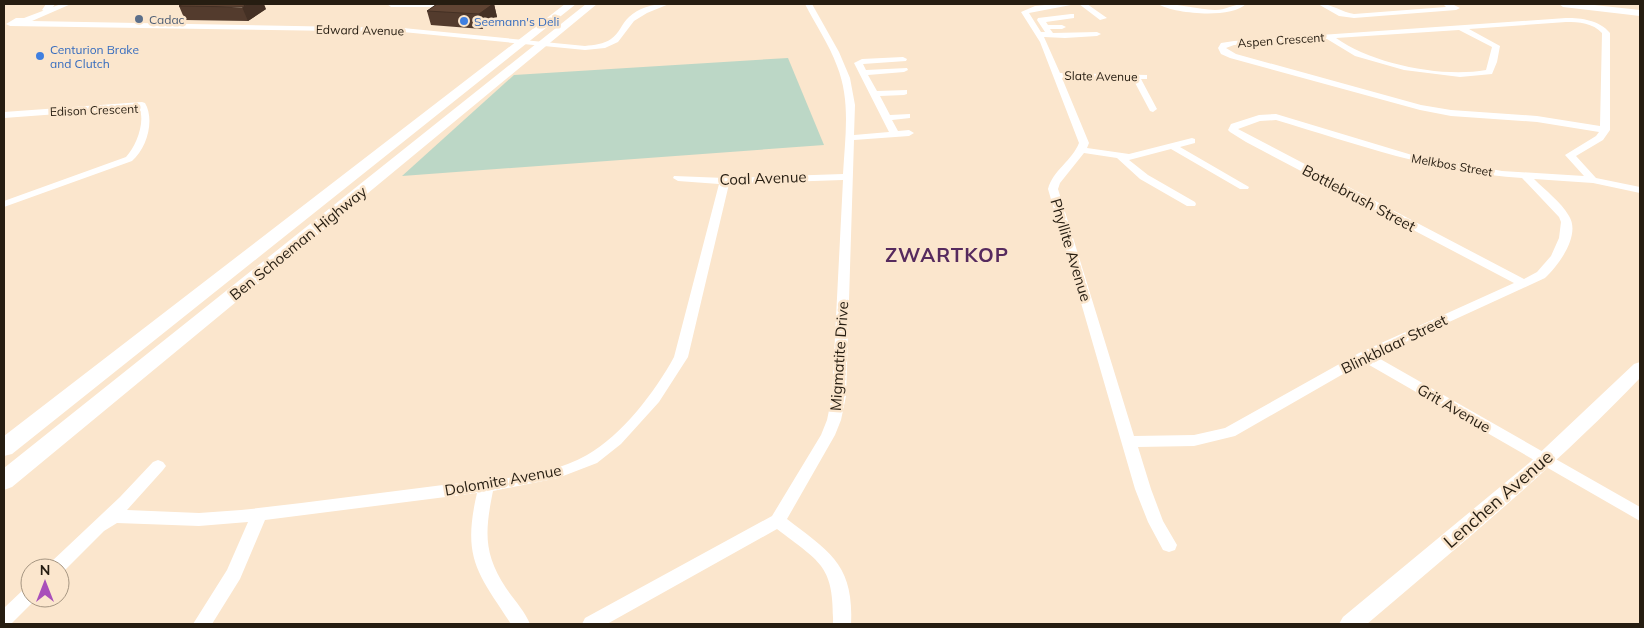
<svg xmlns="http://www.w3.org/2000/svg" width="1644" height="628" viewBox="0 0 1644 628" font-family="Mulish,sans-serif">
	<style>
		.green { fill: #bcd7c6 }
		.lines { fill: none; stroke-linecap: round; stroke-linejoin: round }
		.minor { fill: #fff; fill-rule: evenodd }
		.major { fill: #fff; fill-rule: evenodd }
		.highway { fill: #fff; fill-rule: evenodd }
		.wall { fill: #533b2d }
		.shaded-wall { fill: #443024 }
		.building { fill: #614534; stroke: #443024 }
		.service-dot { fill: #5c6f8a; stroke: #fbe6cd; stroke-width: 2 }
		.shop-dot { fill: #3f7fe0; stroke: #fbe6cd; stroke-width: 2 }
		.labels { text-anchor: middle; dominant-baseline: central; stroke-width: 5; stroke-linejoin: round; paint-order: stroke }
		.far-service-label { font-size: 12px; fill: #4e5e75; stroke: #fbe6cd; text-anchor: start }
		.far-shop-label { font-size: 12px; fill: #366cbe; stroke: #fbe6cd; text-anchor: start }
		.far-street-label { font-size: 12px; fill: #261d11; stroke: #fbe6cd }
		.street-label { font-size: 15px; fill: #261d11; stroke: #fbe6cd }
		.near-street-label { font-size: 18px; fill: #261d11; stroke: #fbe6cd }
		.district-label { font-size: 20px; font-weight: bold; letter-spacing: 1px; fill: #562a5e; stroke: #fbe6cd }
	</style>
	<rect width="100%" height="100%" fill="#fbe6cd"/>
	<path class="green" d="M788,58L824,145L402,176L514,75Z"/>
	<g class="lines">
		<path class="minor" d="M61,4H71L32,21L403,28L585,46C594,45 604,44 611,39C619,34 622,23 629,17C639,8 655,3 669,4L647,13L634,21L618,42L605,48L585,50L403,32L10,26L6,24L16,18H24Z
			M805,4H812L839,52L850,78L855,105L854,135L889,132L854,63L862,59L903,57L907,59L906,61L863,64L866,70L907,68L908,70L904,72L868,75L877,91L907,90V94L904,95L880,96L890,115L910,114V118L892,120L898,131L909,130L914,133L909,136L854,140L846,396L841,420L835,435L787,519C830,552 854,565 851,624H833C834,565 821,563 777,529L607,624H582L585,618L772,516L821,435L827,420L832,396L843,180L729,184L688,357L659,402L621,444L597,463L558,478L493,491C485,531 483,553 506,588C514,600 525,611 530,624H511C477,572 462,558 477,493L265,520L240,579L212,624H193L227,570L248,522L199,526L117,523L104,531L62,573L60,574V568H48L50,563L120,497L153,462L158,460L163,462L166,466L163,470L127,510L199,513L241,510C308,503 376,493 443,485C491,479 544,479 587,455C622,435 655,392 674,357L719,184L678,181L673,178L674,176L725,178L843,174C845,137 851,101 837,66C829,44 815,24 805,4Z
			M1055,4H1076L1029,13L1041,32H1045L1037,20L1038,18L1071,14H1074V18L1046,22L1048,25H1062L1066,27L1062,29H1050L1053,33L1097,32L1101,34L1097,36L1065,38L1044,37L1060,73L1147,75V79H1141L1157,109L1153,112L1150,111L1133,79L1062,78L1089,143L1087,148L1129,154L1192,138L1195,139V143L1180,147L1249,187L1248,189H1240L1171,149L1129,160L1148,175L1195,202L1196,204L1195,206H1187L1140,179L1117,158L1084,153L1060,183L1058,189L1134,436L1194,435L1225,428L1359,353L1514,283L1246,142L1230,132L1228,130L1231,124L1259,115L1276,114L1412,155L1502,171L1584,176L1565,155L1596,136L1599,132L1537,122L1451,116L1420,110L1230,58L1221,54L1218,48L1221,43L1234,41L1566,18C1582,18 1599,20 1610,33V130L1603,140L1576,156L1596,178L1640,187V193L1593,183L1534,179C1545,190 1561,202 1569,216C1581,235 1559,265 1545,278L1375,356L1640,507V521L1364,362L1235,436L1194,446L1138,447L1151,489L1163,521L1177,545L1175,550L1169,552L1163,550L1148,522L1135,489L1048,189C1053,170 1072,161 1079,143L1040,42L1021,12L1035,6ZM1566,22C1579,22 1593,23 1602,33L1600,126L1537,116L1451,110L1421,105L1236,54L1226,48L1234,45L1327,39L1355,56L1404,70L1460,77L1492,74L1497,62L1500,46L1469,29ZM1459,30L1492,47L1486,70C1442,78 1372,64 1336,38ZM1276,120C1356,144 1437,173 1522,178L1559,217L1561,222L1559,238L1551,256L1537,272L1524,279L1238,129L1260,121Z
			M1079,4H1087L1107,18L1100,20Z
			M1158,4C1177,3 1196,9 1215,10C1226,10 1235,3 1246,4C1231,19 1175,14 1158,4Z
			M1318,4C1331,3 1341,12 1354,14L1446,7L1443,4H1452L1460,8L1456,10L1354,18L1339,16Z
			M142,102L145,103C155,120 147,148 132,161L4,207V201L126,157C136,147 146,121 139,108L4,118V112Z
			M30,587V598L36,599L11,624H4V608L24,589Z"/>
		<path class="major" d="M46,4H55L50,12L47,13L42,10Z
			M387,4H459L454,7H391Z
			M1559,4H1585L1640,10V16L1563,7Z
			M1640,362V378C1555,467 1461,544 1367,624H1339L1343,617L1529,463L1634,364Z"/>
		<path class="highway" d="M565,4H576L12,454L4,456V436Z
			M586,4H597L12,487L4,490V468Z"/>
	</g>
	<path class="wall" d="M183,4L266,9L248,21L185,20L179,6Z
		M437,4H494L497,17L482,29L431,25L427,11Z"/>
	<path class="shaded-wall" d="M247,4H264L266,9L248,21L242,7Z
		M493,4H494L497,17L482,29L479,14Z"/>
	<path class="building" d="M183,4H247L242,7L179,6Z
		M437,4H493L479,14L427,11Z"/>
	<circle class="service-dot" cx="139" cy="19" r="5"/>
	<g class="shop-dot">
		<circle cx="464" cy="21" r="5"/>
		<circle cx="40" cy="56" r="5"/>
	</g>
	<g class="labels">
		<g class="far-service-label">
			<text x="149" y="19">Cadac</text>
		</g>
		<g class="far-shop-label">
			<text x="474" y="21">Seemann's Deli</text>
			<text x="50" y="49">Centurion Brake<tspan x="50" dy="14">and Clutch</tspan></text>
		</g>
		<g class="far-street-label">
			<text transform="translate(360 30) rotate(1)">Edward Avenue</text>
			<text transform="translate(1281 40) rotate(-4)">Aspen Crescent</text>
			<text transform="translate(1101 76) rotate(1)">Slate Avenue</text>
			<text transform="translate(94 110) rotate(-2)">Edison Crescent</text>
			<text transform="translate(1452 165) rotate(10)">Melkbos Street</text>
		</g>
		<g class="street-label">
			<text transform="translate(763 178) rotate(-2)">Coal Avenue</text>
			<text transform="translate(1359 198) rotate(28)">Bottlebrush Street</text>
			<text transform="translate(298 243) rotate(-39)">Ben Schoeman Highway</text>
			<text transform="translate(1071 250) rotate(73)">Phyllite Avenue</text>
			<text transform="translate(1394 344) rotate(-26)">Blinkblaar Street</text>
			<text transform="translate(839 356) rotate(-86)">Migmatite Drive</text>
			<text transform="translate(1454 408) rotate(30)">Grit Avenue</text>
			<text transform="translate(503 480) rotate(-10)">Dolomite Avenue</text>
		</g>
		<g class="near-street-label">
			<text transform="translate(1498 499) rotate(-41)">Lenchen Avenue</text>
		</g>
		<g class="district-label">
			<text x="947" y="254">ZWARTKOP</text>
		</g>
	</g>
	<rect width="1644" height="628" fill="none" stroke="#261d11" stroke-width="10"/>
	<g transform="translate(45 583)"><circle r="24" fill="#fbe6cd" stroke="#a69682"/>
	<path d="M0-4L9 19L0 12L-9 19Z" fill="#a94fba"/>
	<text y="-8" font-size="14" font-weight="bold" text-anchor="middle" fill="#261d11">N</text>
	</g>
</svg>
